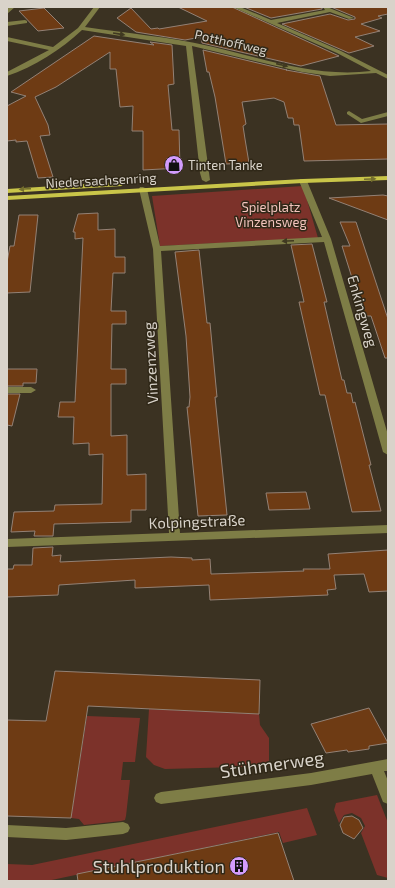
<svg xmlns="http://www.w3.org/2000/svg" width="395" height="888" viewBox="0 0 395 888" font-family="'Exo 2',sans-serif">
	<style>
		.green { fill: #7c322a }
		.building { fill: #6e3b14; stroke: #938175 }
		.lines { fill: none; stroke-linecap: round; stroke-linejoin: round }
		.minor { fill: #7e7d46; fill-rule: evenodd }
		.major { fill: #c9c549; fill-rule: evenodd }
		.oneway { fill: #403921 }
		.oneway2 { fill: #756f2e }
		.labels { text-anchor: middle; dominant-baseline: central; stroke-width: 3; stroke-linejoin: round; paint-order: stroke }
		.far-street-label { font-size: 13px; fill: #d9d3ca; stroke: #302818 }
		.far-poi-label { font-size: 13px; fill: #d9d3ca; stroke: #302818; text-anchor: start }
		.far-park-label { font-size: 13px; fill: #f4c4bd; stroke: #302818 }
		.street-label { font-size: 15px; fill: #d9d3ca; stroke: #302818 }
		.near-street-label { font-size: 18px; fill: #d9d3ca; stroke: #302818 }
		.near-poi-label { font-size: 18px; fill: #d9d3ca; stroke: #302818; text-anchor: end }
	</style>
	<rect width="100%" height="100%" fill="#3b3222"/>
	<path class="green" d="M303,186L318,238L160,246L152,196Z
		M149,709L259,714L260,725L269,738V766L165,769L154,765L146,757Z
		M87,716L140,718L135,762H123L121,780H130L126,816L125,820L121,821L84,825L79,819L71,818Z
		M377,795L388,823V878L377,875L361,833L365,826L361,818L352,813L344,815L339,823L334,810L336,803Z
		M307,808L317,835L283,843L279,832L47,881H7V864L32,865Z"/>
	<path class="building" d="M178,7H232L339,56L301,66L202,43L201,37L185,40L136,32L117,18L131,8L151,29L158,28L159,29L207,21Z
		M244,7H322V9L271,18Z
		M331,7H388V14L378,16L382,18L361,24L380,31L355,37L374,46L349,53L282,24L330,14L348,20L355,19V17Z
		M44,8L64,28L38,31L19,11Z
		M94,36L154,45L150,42L172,45L174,84L168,85L172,130H179L180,168L143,170V131H132L133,106L120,107L116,69H110V52L56,87L35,97L48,125L50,135L40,136L53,177L38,178L27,141L16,142V140L7,141V106L26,96L11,92Z
		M203,50L287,70H286L320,76L336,125L388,124V159L304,161L299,125H294L293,118H288L284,102L274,98L242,102L246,124L243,126L245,139L249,163L226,164L215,97L209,72H207Z
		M388,196V220L329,198L383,195Z
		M98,213V230L115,229V257H125V273H113L111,311H126V324H112L111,369H126V384H111V436L127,435V475L146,474V510H131V522L54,524L53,536H34L35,531L11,532L14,512L54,511L55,505L102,504L103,454L89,455V443L73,444L74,417H58L60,402H75L83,238L75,239V232H73L78,214Z
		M19,215H38L30,292L7,293V262L10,246H14Z
		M340,222H356L388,319V358H385L371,316H364L342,246H350Z
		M312,244L327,302H324L342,380H344L347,393H351L353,403L355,402L371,465H369L381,511L352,512L325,395H320L299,302H304L291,245Z
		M199,250L207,323H210L217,397H215L227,515L198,516L187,407H189L190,397L186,336L175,252Z
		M7,369H37L36,383H23V386H7Z
		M7,394H20L12,426L7,425Z
		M306,492L310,509L269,510L266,493Z
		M53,547L52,556L61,555L60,562L171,557L192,558V560L210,559L211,574L304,571L303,569H330L328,554L388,550V591L369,592L364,574L334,575L336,589L327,590L328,595L210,600L209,585L135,588V580L59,585L58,595L7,597V569H13L14,565H32L33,548Z
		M55,671L260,680L259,714L88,706L71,818L7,816V720L46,721Z
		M369,708L388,743L369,746V749L348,752L347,750L326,753L311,724Z
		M352,816L359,820L363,828L354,839L343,833L340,825L344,817Z
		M278,833L294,881H78L77,874Z"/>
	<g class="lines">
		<path class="minor" d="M9,7H15L7,14V9Z
			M94,7H100L85,27C126,33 169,37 209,46C262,58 316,78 371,71L337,53L233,7H240L271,20L325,10L323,7H327L354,18L349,19L330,12L277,23L341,51L388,75V79L376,73L330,76L302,72L192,46L210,180L206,182L202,180L200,173L186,46L82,30C62,49 34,67 7,76V72L49,50L7,41V37L53,47L78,28Z
			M25,20L27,21V23L7,26V22Z
			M349,111L362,119L388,112V116L361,123L347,114V112Z
			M300,179H303L307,181L331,239L388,435V455L383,452L324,242L161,251L180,533L388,525V533L7,547V539L169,533L153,249L139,189L140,187H143L147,189L160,246L322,237L299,181Z
			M7,387H31L36,390L31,393H7Z
			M388,759V771H384L388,781V804L383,802L372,774L311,785L161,804L156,802L154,798L156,794L161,792L311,773Z
			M123,822L128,824L130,828L128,832L123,834L66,840L7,837V825L66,828Z"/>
		<path class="major" d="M388,176V180L303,183L7,200V196L303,179Z
			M119,182L123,184L122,186L7,193V189Z"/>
	</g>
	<defs><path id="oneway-solid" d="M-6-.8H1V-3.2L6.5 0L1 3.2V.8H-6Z"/></defs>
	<g class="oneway">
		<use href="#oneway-solid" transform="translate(119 34) rotate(9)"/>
		<use href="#oneway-solid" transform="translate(282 65) rotate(13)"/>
		<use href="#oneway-solid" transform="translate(288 241) rotate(177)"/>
	</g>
	<g class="oneway2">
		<use href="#oneway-solid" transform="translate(370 179) rotate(-2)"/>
		<use href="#oneway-solid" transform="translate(25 189) rotate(176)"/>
	</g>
	<defs>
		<g id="shop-disc" transform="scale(1)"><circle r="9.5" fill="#d39cfd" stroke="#302818"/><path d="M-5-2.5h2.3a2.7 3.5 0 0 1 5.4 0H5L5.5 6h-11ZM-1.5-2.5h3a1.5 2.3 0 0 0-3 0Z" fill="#111"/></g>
		<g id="building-disc" transform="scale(1)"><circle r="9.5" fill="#d39cfd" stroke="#302818"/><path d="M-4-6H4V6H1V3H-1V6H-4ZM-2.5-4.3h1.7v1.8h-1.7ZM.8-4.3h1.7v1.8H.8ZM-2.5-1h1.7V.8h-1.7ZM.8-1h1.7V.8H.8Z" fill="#111"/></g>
	</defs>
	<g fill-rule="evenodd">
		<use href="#shop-disc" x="174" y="165"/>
		<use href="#building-disc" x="239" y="866"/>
	</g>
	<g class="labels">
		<g class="far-street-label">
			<text transform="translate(231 42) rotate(13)">Potthoffweg</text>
			<text transform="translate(101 180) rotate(-3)">Niedersachsenring</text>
		</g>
		<g class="far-poi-label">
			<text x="188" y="165">Tinten Tanke</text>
		</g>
		<g class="far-park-label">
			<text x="271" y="207">Spielplatz<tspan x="271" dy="15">Vinzensweg</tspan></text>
		</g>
		<g class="street-label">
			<text transform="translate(363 311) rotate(74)">Enkingweg</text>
			<text transform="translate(150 363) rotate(-93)">Vinzenzweg</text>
			<text transform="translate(197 521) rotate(-2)">Kolpingstraße</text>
		</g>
		<g class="near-street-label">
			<text transform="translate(272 764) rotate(-8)">Stühmerweg</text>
		</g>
		<g class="near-poi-label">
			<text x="225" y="866">Stuhlproduktion</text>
		</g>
	</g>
	<rect width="395" height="888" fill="none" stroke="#d9d3ca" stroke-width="16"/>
</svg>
